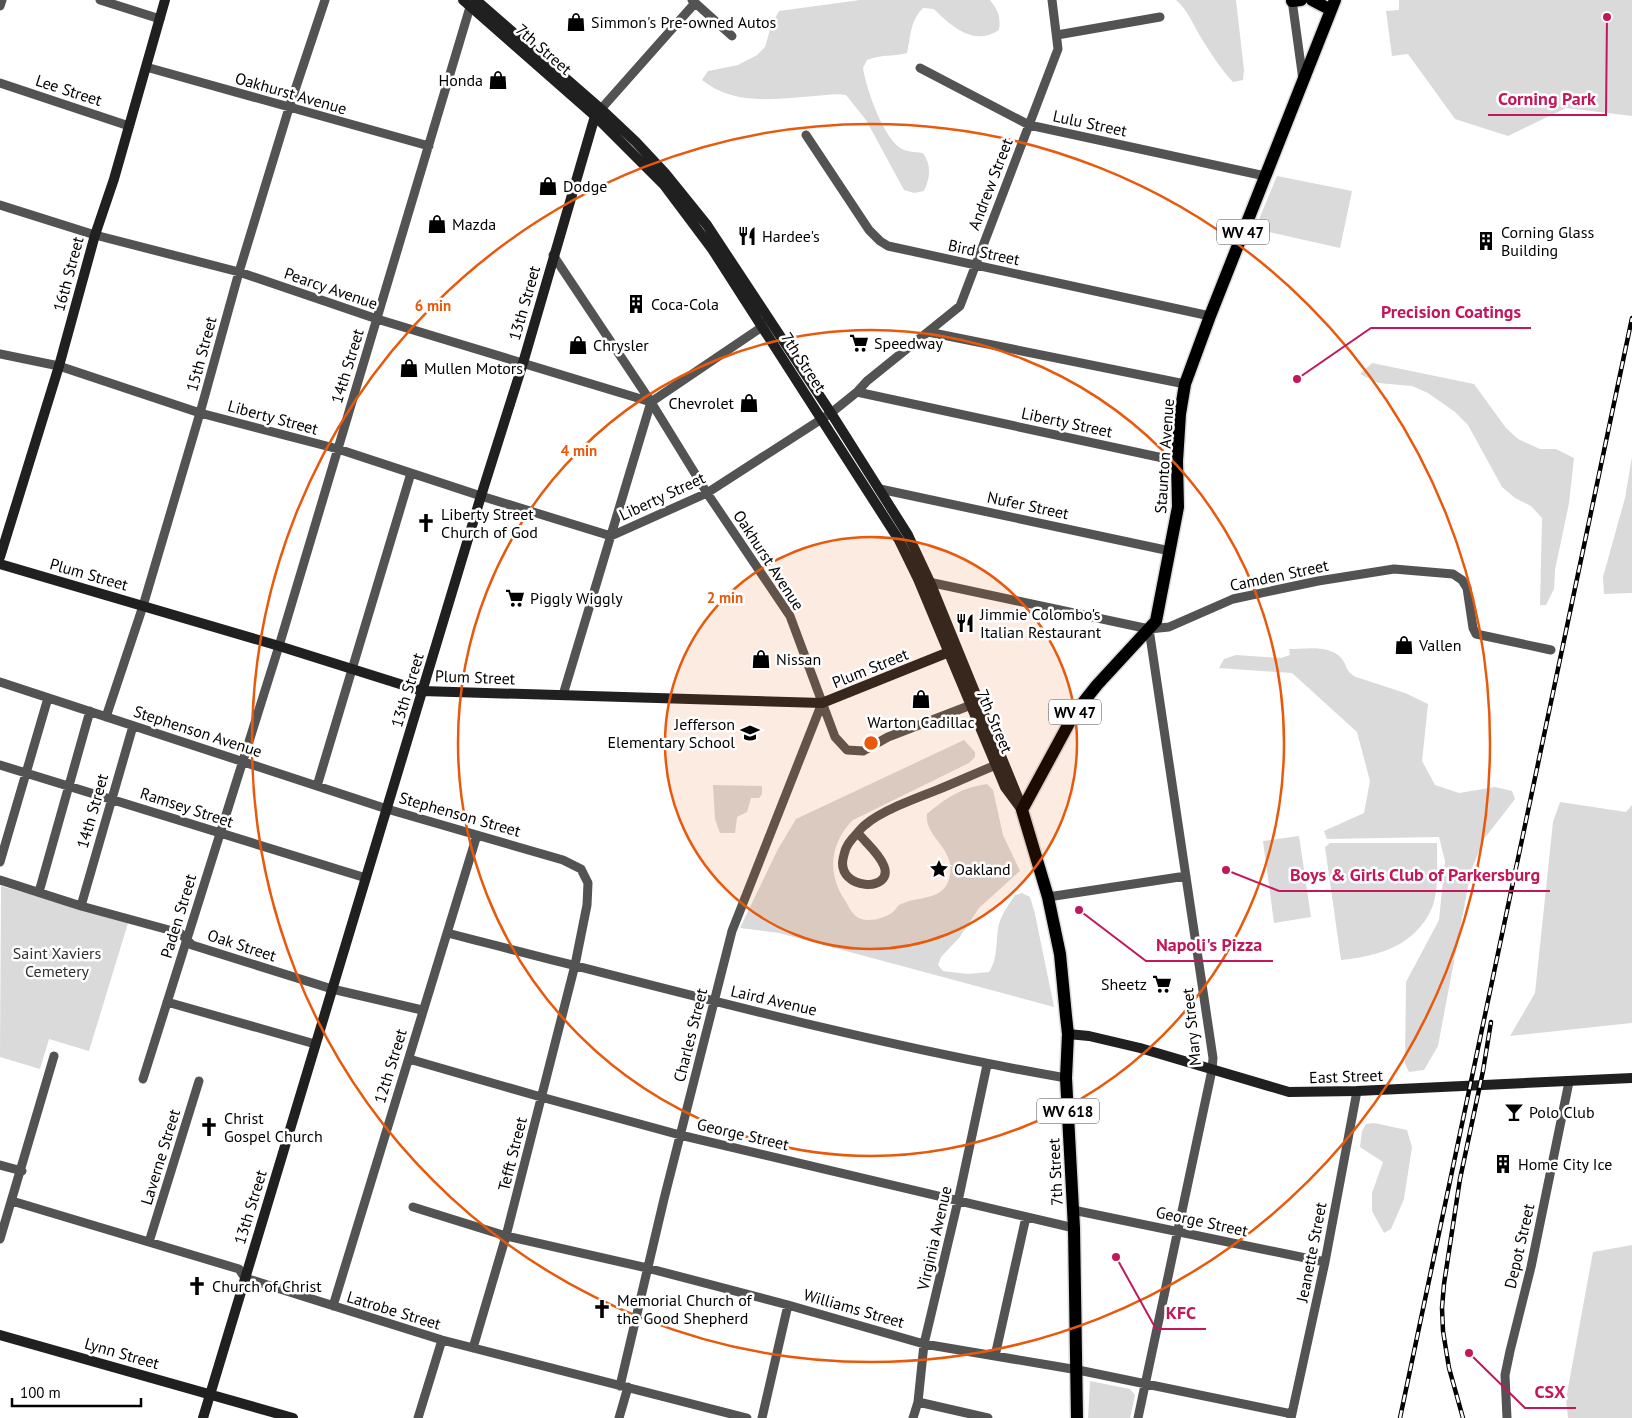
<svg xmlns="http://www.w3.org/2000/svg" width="1632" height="1418" viewBox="0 0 1632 1418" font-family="'PT Sans',sans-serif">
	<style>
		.green { fill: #dadada }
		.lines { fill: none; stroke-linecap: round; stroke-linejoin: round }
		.primary-casing { stroke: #dbdbdb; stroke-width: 15 }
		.street { stroke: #535353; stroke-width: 9 }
		.secondary { stroke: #202020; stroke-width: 10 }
		.primary { stroke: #000; stroke-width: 12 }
		.rail-casing { stroke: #000; stroke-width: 4.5 }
		.rail { stroke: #fff; stroke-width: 2.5; stroke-dasharray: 8; stroke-linecap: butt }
		.ring { fill: none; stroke: #e8590c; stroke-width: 2.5 }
		.labels { text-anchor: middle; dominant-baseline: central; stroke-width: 5; stroke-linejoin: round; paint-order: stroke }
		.shield { fill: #fff; stroke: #4c4c4c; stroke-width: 1 }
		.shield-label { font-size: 15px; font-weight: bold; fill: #000 }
		.poi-label { font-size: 16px; fill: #000; stroke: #fff; text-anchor: start }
		.street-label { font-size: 16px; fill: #000; stroke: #fff }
		.park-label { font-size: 16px; fill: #313131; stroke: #fff }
		.centre { fill: #e8590c; stroke: #fff; stroke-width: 2.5 }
		.ring-label { font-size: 15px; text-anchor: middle; font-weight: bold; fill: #e8590c; stroke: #fff; stroke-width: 5; stroke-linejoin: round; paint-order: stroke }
		.leader { fill: none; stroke: #c2185b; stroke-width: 2 }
		.callout-dot { fill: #c2185b; stroke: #fff; stroke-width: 2 }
		.callout-label { font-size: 18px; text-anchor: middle; font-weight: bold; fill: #c2185b; stroke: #fff; stroke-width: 5; stroke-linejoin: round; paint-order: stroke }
	</style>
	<rect width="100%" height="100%" fill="#fff"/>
	<path class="green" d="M860,0H990C998,10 1001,17 999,30C974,47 951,26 934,9L923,8C910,21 911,36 907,53C892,57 881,54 867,60L863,68C866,88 884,142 904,150C910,152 917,152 923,153C932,166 930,178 924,191L914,193L904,190L866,120L846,95C835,93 826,95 815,96C776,99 734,106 702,80L708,71L738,65L757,55L765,47L771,26L779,11Z
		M1176,0H1236L1244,70L1243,80L1233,82C1220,68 1210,52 1200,36C1193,24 1187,9 1176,0Z
		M1399,0H1632V116L1566,108L1508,136L1455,119L1408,54L1392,56L1386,11L1399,10Z
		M1277,176L1352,191L1340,248L1255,229Z
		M1372,363L1474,384L1506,428L1518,439L1540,449H1556L1574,458L1569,503L1555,570L1554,589L1546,605H1540L1542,518L1531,506L1515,498L1502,487L1468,425L1455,412L1428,393L1412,386L1378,383L1360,374Z
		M1632,457V593L1604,594L1603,577L1625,498Z
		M1289,649C1306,649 1330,644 1342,659C1348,667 1345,671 1356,677L1405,693L1428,704L1422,761L1435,785L1459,793L1495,787L1512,791L1515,799L1484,839L1471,871L1438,1046L1424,1070L1409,1072L1405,1064L1406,982L1439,920L1445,861L1439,837L1327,839L1324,831L1364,813L1370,781L1357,732L1292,673L1219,668L1224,659L1236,655L1281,658L1290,655Z
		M964,740L975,752V757L969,763L853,820C829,844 827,875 846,902C850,909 853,916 861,919C871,922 885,918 893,912C896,909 898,905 901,904C918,896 943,901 949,879C958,849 924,838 927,814C945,798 963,787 987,784L993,790L1003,835L1020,871L979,908L959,938L941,957L938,965L943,971L968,974L989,972C999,957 995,941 999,924C1002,914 1009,904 1015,895L1022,893L1030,897L1035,914L1054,1007L779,933L740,928L778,849L796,819Z
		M713,785L762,786V794L759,798H751L747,812L737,817L735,833H720L715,819Z
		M1560,802L1626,812L1632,805V1023L1510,1036L1535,993L1553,822Z
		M1299,836L1311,917L1274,923L1263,841Z
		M1330,843H1437C1437,861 1439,891 1432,908C1415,946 1379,956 1341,960L1325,847Z
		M1,886L128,923L89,1051L49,1039L40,1069L0,1057Z
		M1374,1123L1407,1130L1412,1147L1404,1199L1391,1229L1384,1233L1372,1211V1193L1383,1162L1360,1147L1362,1131L1366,1124Z
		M1632,1245V1418H1568L1566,1399L1593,1252Z
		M1090,1381L1130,1389L1135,1395L1130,1418H1088Z"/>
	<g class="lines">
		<g class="primary-casing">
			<path id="primary" d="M1312,0L1331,10
				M1292,1L1301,0
				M1077,1418L1074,1228L1066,1078L1068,1034L1066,1016L1060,954L1048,897L1022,810L1074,714L1097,685L1156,621L1178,507L1177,461L1180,414L1185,384L1210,316L1335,0"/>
		</g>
		<path class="street" d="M100,0L160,19
			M692,0L732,36
			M1292,0L1303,80
			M0,6L2,0
			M1057,35L1160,17
			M146,67L429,146
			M920,68L1029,125L1265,176
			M0,83L129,126
			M601,109L695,3
			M806,135L869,230L880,241L888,246L1210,316
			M0,205L95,235L239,272L377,319L651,402
			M553,255L651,402L707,493L790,616L835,737L847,750L863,751L888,737L971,705
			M928,332L1185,384
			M0,354L59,366L200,413L338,449L481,496L611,536L707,493L831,413L857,392L867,381L960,306L1058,49L1052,0
			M857,392L1177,461
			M651,402L762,327
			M880,489L1170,551
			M924,581L1149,629L1169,627L1233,599L1318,581L1394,569L1453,574L1462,580L1467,588L1473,628L1476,634L1551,650
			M0,682L387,809L563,860L581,869L588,883L587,905L575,965L506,1236L473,1348
			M563,695L651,402
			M106,717L143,606L200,413L239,272L289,108L325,0
			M0,765L366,878
			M317,786L411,473
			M858,833C866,843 879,853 884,866C894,893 837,890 843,859C845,850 846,846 852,839C856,835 860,829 865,825C881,811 916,798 937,790C957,782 976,773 996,765
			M0,862L48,698
			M0,880L81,906L180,933L192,945L332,989L422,1010
			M39,892L90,711
			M1048,897L1186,876
			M81,906L133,726
			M447,933C653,985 858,1042 1066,1078
			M167,1002L315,1044
			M409,1059L541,1097L680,1135L1074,1228
			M143,1079L279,646L470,7
			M0,1165L22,1171
			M12,1201L239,1269L245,1278L442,1340L747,1418
			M413,1207L506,1236L647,1268L788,1305L924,1344L1078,1370L1292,1414
			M1073,1210L1325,1262
			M0,1239L54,1056
			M149,1242L199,1081
			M333,1306L477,835
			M995,1356L1026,1217
			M620,1386L664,1199L732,931L822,703
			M918,1402L988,1418
			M418,1418L442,1340
			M619,1418L628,1387
			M762,1418L788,1305
			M913,1418L918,1402L924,1344L958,1201L987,1065
			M1138,1418L1212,1070L1213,1058L1149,629
			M1291,1418L1325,1262L1357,1091
			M1507,1418L1505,1375L1510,1351L1531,1267L1569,1082"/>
		<path class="secondary" d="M463,0L595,116L664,185L712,249L899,540L918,579L1005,787L1022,810
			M476,0L601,109L636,142L665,173L707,225L831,413L908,535L930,582L1019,800
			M0,557L59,366L95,235L114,179L165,0
			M0,564L279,646L422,691L822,703L954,650
			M1068,1034L1089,1036L1140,1048L1289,1092L1357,1091L1632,1078
			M0,1335L293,1418
			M203,1418L481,496L523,363L595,116L601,109"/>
		<use href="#primary" class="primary"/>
		<g class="rail-casing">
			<path id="rail" d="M1400,1418L1632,318
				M1463,1418L1449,1368L1443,1331L1442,1308L1444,1284L1460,1179L1483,1071L1491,1022"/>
		</g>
		<use href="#rail" class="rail"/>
	</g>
	<circle cx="871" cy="743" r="206" fill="#e8590c" fill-opacity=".12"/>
	<g class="ring">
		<circle cx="871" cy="743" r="206"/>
		<circle cx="871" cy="743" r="413"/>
		<circle cx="871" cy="743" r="619"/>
	</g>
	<defs>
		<g id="shop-bare" transform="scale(1.5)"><path d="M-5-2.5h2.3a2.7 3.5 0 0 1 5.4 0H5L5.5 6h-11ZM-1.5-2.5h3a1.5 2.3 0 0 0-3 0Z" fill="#000" stroke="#fff" stroke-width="2.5" paint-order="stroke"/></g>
		<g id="restaurant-bare" transform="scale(1.5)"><path d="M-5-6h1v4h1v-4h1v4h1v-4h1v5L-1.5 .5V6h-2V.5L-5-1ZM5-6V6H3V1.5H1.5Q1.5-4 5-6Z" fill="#000" stroke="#fff" stroke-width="2.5" paint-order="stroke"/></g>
		<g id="building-bare" transform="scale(1.5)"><path d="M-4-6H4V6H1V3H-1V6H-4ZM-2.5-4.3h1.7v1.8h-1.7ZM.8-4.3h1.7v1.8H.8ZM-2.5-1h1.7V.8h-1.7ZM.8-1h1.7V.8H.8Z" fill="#000" stroke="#fff" stroke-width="2.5" paint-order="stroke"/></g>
		<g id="supermarket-bare" transform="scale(1.5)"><path d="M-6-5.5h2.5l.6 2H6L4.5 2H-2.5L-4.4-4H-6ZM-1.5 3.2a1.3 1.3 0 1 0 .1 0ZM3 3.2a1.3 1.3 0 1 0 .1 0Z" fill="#000" stroke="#fff" stroke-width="2.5" paint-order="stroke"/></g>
		<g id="church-bare" transform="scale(1.5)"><path d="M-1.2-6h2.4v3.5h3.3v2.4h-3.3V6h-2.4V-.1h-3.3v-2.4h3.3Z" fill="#000" stroke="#fff" stroke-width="2.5" paint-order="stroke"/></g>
		<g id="school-bare" transform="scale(1.5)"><path d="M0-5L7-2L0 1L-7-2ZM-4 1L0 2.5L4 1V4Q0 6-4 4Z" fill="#000" stroke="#fff" stroke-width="2.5" paint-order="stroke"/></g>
		<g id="sight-bare" transform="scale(1.5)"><path d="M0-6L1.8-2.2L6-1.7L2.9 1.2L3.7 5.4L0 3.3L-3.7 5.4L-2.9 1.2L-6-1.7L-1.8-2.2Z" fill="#000" stroke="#fff" stroke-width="2.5" paint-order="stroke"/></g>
		<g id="bar-bare" transform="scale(1.5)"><path d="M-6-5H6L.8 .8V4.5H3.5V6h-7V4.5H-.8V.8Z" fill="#000" stroke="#fff" stroke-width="2.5" paint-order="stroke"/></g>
	</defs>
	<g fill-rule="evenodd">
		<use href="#shop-bare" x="576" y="22"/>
		<use href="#shop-bare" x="498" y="80"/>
		<use href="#shop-bare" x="548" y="186"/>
		<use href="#shop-bare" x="437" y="224"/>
		<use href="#restaurant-bare" x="747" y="236"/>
		<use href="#building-bare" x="1486" y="241"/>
		<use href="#building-bare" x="636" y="304"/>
		<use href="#supermarket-bare" x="859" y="343"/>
		<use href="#shop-bare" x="578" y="345"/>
		<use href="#shop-bare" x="409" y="368"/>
		<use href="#shop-bare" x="749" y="403"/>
		<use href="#church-bare" x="426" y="523"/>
		<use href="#supermarket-bare" x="515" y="598"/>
		<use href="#restaurant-bare" x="965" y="623"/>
		<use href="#shop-bare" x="1404" y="645"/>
		<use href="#shop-bare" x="761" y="659"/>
		<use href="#shop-bare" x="921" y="699"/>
		<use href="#school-bare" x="750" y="733"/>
		<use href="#sight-bare" x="939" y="869"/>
		<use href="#supermarket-bare" x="1162" y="984"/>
		<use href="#bar-bare" x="1514" y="1112"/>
		<use href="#church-bare" x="209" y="1127"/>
		<use href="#building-bare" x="1503" y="1164"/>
		<use href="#church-bare" x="197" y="1286"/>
		<use href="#church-bare" x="602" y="1309"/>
	</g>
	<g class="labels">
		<g class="shield">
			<rect x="1217" y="219.5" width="52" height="25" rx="4"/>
			<rect x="1049" y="699.5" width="52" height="25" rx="4"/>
			<rect x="1037" y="1098.5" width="62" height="25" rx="4"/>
		</g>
		<g class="shield-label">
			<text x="1243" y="232">WV 47</text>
			<text x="1075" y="712">WV 47</text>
			<text x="1068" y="1111">WV 618</text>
		</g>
		<g class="poi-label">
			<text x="591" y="22">Simmon's Pre-owned Autos</text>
			<text x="483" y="80" text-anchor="end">Honda</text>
			<text x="563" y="186">Dodge</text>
			<text x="452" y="224">Mazda</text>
			<text x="1501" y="232">Corning Glass<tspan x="1501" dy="18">Building</tspan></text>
			<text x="762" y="236">Hardee's</text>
			<text x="651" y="304">Coca-Cola</text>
			<text x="874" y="343">Speedway</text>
			<text x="593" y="345">Chrysler</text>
			<text x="424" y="368">Mullen Motors</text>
			<text x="734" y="403" text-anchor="end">Chevrolet</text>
			<text x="441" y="514">Liberty Street<tspan x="441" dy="18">Church of God</tspan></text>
			<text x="530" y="598">Piggly Wiggly</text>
			<text x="980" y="614">Jimmie Colombo's<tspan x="980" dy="18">Italian Restaurant</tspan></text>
			<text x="1419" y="645">Vallen</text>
			<text x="776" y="659">Nissan</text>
			<text x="921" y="722" text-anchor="middle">Warton Cadillac</text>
			<text x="735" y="724" text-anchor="end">Jefferson<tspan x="735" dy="18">Elementary School</tspan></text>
			<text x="954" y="869">Oakland</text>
			<text x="1147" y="984" text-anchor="end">Sheetz</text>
			<text x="1529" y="1112">Polo Club</text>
			<text x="224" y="1118">Christ<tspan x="224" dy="18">Gospel Church</tspan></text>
			<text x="1518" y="1164">Home City Ice</text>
			<text x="212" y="1286">Church of Christ</text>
			<text x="617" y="1300">Memorial Church of<tspan x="617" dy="18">the Good Shepherd</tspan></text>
		</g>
		<g class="street-label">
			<text transform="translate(544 49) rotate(41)">7th Street</text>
			<text transform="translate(69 90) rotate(18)">Lee Street</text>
			<text transform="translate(291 93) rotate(16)">Oakhurst Avenue</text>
			<text transform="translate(1090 123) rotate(12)">Lulu Street</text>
			<text transform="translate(990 184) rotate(-69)">Andrew Street</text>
			<text transform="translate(984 252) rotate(12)">Bird Street</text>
			<text transform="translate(68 274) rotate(-75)">16th Street</text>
			<text transform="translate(331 288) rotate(19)">Pearcy Avenue</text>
			<text transform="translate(524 303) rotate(-74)">13th Street</text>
			<text transform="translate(201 354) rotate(-75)">15th Street</text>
			<text transform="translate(804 362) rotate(57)">7th Street</text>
			<text transform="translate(347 366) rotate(-73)">14th Street</text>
			<text transform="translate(273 417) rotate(15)">Liberty Street</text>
			<text transform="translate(1067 422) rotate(12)">Liberty Street</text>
			<text transform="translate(1164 456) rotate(-86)">Staunton Avenue</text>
			<text transform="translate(662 496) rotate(-25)">Liberty Street</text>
			<text transform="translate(1028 505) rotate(12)">Nufer Street</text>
			<text transform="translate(769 560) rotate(57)">Oakhurst Avenue</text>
			<text transform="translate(89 574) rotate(16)">Plum Street</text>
			<text transform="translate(1279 575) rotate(-12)">Camden Street</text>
			<text transform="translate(870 668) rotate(-22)">Plum Street</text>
			<text transform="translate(475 677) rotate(2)">Plum Street</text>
			<text transform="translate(407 690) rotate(-73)">13th Street</text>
			<text transform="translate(995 721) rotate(67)">7th Street</text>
			<text transform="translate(198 731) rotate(18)">Stephenson Avenue</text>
			<text transform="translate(187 807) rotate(18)">Ramsey Street</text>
			<text transform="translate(92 811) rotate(-74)">14th Street</text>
			<text transform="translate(460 814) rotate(16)">Stephenson Street</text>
			<text transform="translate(178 916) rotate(-73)">Paden Street</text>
			<text transform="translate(242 945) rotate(18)">Oak Street</text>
			<text transform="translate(774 1000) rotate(13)">Laird Avenue</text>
			<text transform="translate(1191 1027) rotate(-96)">Mary Street</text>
			<text transform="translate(690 1035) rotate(-76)">Charles Street</text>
			<text transform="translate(390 1066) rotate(-73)">12th Street</text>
			<text transform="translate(1346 1076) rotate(-2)">East Street</text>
			<text transform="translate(743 1134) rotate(13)">George Street</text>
			<text transform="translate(512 1154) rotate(-76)">Tefft Street</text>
			<text transform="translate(160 1157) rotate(-73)">Laverne Street</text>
			<text transform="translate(1055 1172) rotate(-93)">7th Street</text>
			<text transform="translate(250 1207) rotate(-73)">13th Street</text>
			<text transform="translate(1202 1221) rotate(12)">George Street</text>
			<text transform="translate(934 1238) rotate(-77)">Virginia Avenue</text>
			<text transform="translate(1519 1246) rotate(-77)">Depot Street</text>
			<text transform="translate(1311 1252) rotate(-79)">Jeanette Street</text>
			<text transform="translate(854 1308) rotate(16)">Williams Street</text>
			<text transform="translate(394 1310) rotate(17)">Latrobe Street</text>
			<text transform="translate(122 1353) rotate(16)">Lynn Street</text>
		</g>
		<g class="park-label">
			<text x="57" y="953">Saint Xaviers<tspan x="57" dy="18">Cemetery</tspan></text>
		</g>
	</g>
	<circle cx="871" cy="743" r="8" class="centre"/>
	<g class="ring-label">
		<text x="433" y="311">6 min</text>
		<text x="579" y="456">4 min</text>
		<text x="725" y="603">2 min</text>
	</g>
	<path class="leader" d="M1607 17L1606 115H1488M1297 379L1371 328H1531M1226 870L1279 891H1550M1079 910L1146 961H1273M1116 1257L1156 1329H1206M1469 1353L1525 1408H1576"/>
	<g class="callout-dot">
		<circle cx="1607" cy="17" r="5"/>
		<circle cx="1297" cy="379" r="5"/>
		<circle cx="1226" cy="870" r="5"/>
		<circle cx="1079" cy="910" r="5"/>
		<circle cx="1116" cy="1257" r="5"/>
		<circle cx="1469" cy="1353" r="5"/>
	</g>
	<g class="callout-label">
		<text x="1547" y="105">Corning Park</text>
		<text x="1451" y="318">Precision Coatings</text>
		<text x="1415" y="881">Boys &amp; Girls Club of Parkersburg</text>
		<text x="1209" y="951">Napoli's Pizza</text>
		<text x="1181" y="1319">KFC</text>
		<text x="1550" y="1398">CSX</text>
	</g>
	<path d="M12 1398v8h129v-8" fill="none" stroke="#000000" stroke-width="2.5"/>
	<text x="20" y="1398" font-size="15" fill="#000000" stroke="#ffffff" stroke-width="4" paint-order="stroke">100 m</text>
</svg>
